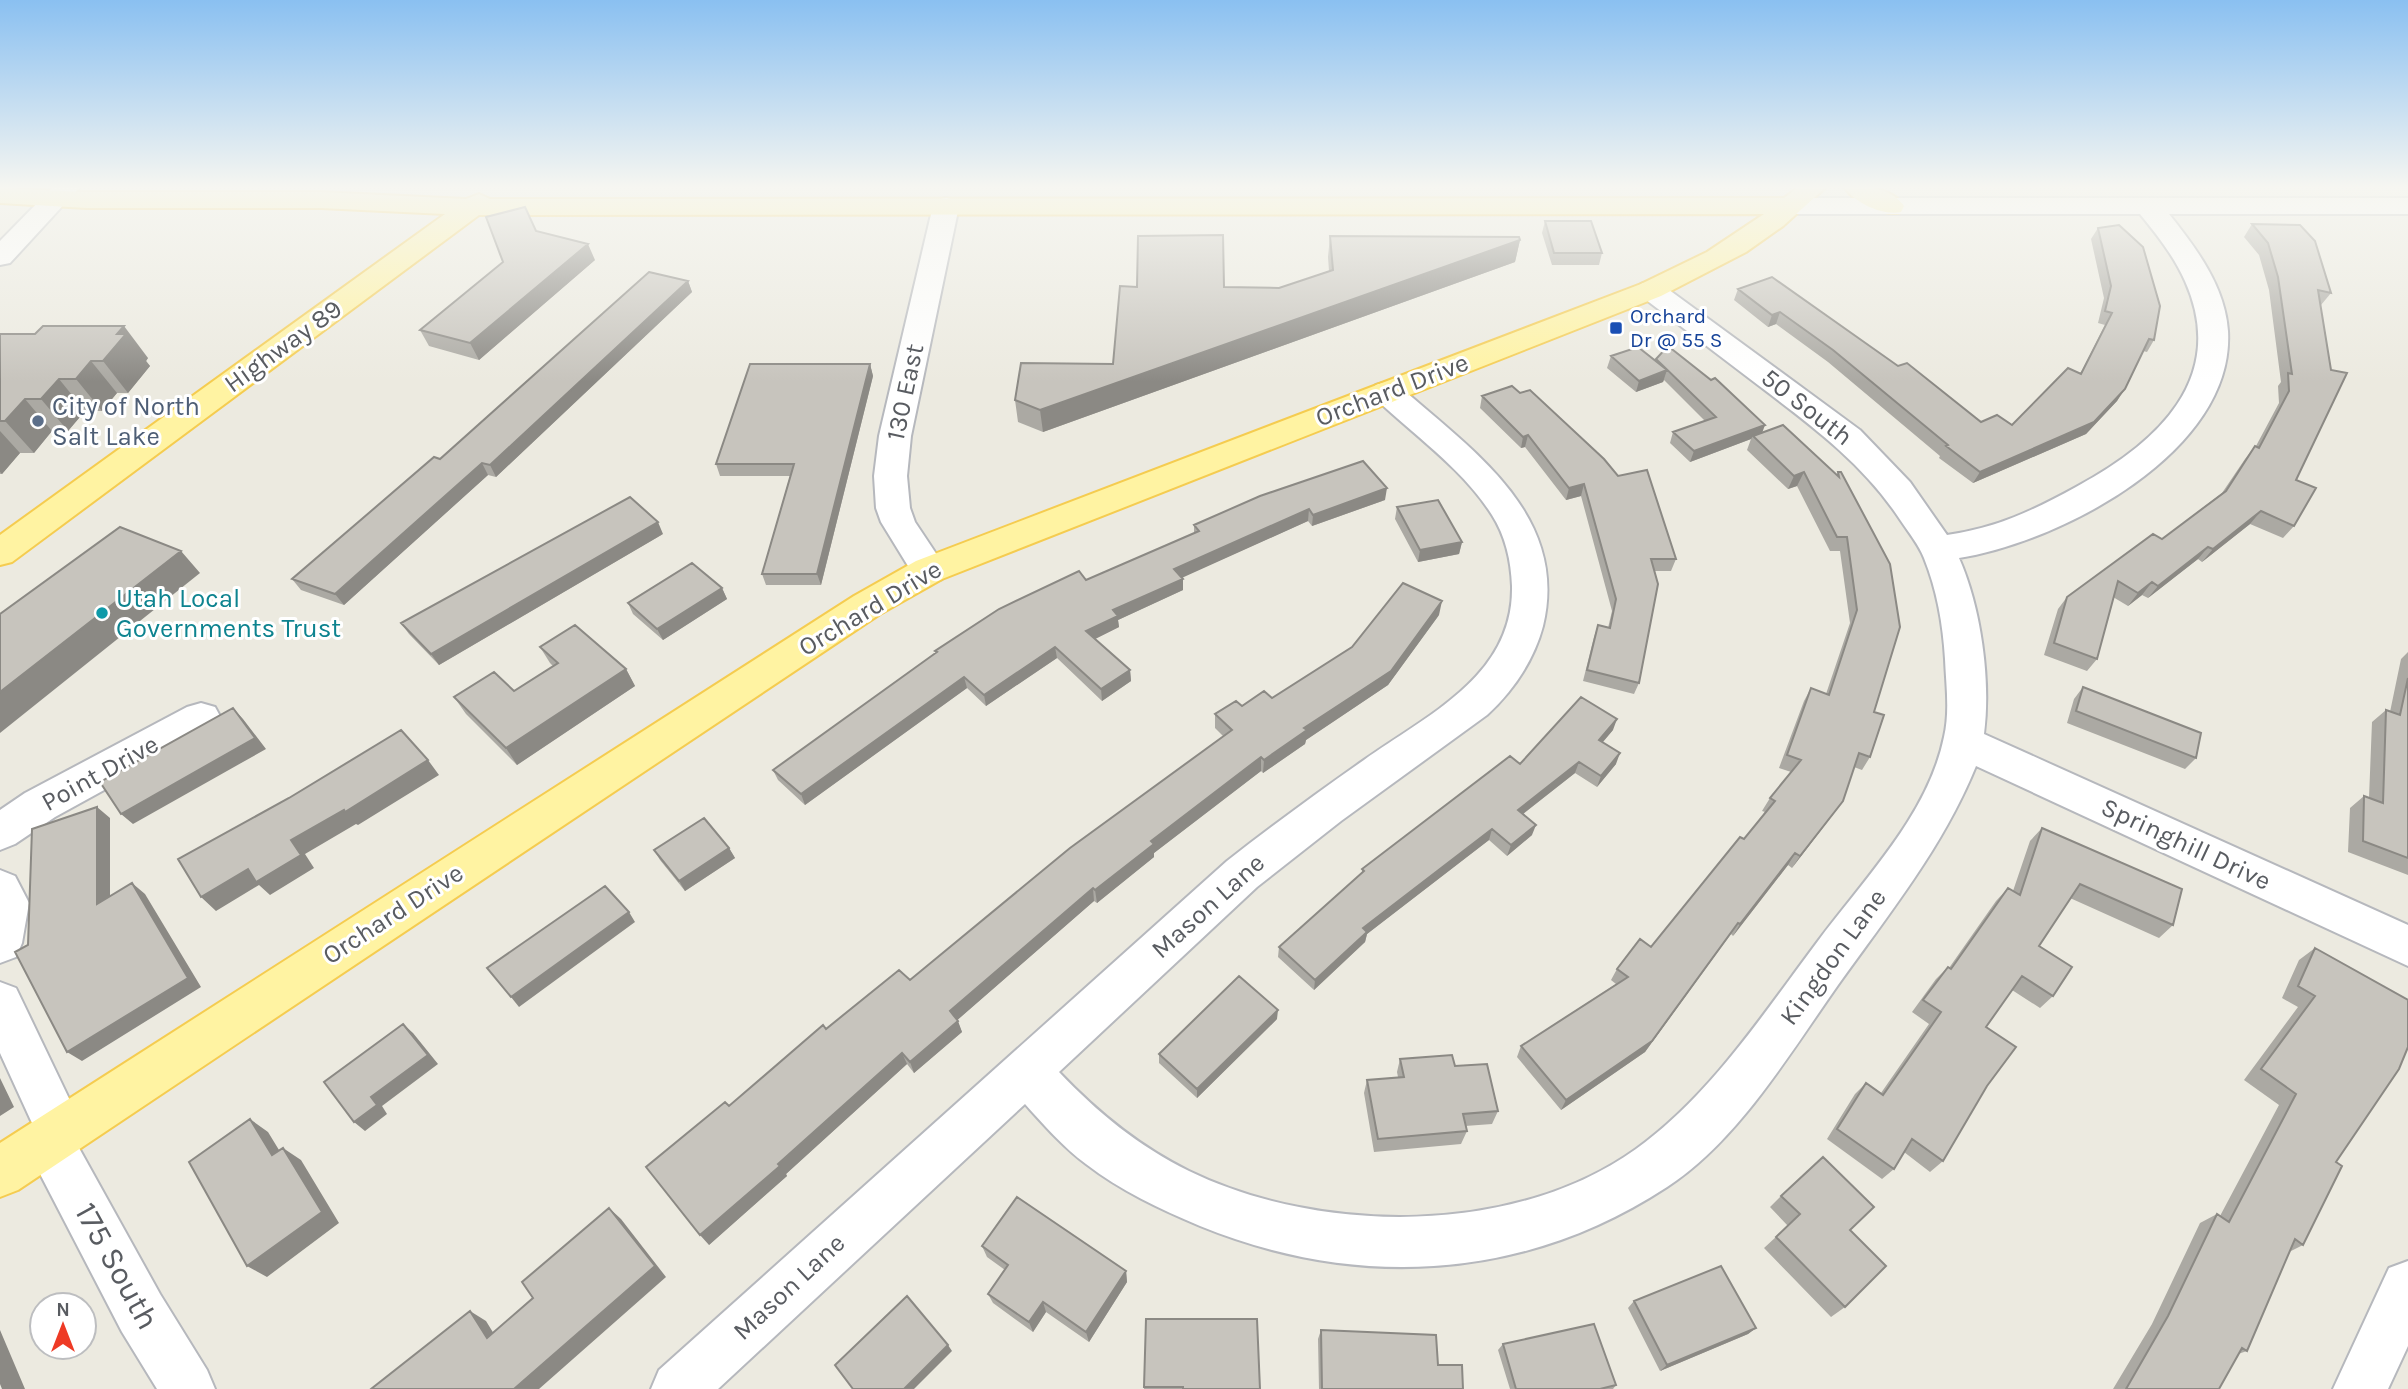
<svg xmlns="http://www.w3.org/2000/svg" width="2408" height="1389" viewBox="0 0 2408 1389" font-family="Karla,sans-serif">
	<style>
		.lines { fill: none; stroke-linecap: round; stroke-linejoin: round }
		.minor-casing { stroke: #b6b8bd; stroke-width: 4 }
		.major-casing { stroke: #f5cc50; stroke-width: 4 }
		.minor { fill: #fff; fill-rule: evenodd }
		.major { fill: #fff3a2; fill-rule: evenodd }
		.wall { fill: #aba9a3 }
		.shaded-wall { fill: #8b8984 }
		.building { fill: #c7c4bd; stroke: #8b8984; stroke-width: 2 }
		.transit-dot { fill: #1a4fb4; stroke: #fff; stroke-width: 2.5 }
		.service-dot { fill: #5c6f8a; stroke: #fff; stroke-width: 2.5 }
		.culture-dot { fill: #0f9aa8; stroke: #fff; stroke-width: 2.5 }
		.labels { text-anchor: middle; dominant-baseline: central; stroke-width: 6; stroke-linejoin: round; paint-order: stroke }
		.far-transit-label { font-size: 21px; fill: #164399; stroke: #fff; text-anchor: start }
		.street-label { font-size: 26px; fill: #595c61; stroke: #fff }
		.service-label { font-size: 26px; fill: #4e5e75; stroke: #fff; text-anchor: start }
		.culture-label { font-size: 26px; fill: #0d838f; stroke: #fff; text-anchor: start }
		.near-street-label { font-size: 32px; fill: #595c61; stroke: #fff }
	</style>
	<rect width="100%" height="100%" fill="#eceae0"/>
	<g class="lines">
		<g class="minor-casing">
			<path id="minor" d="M52,188H79L10,263L0,265V241Z
				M946,198L956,200L959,206L911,436L907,476L910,508L915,522L947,570L942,579L929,583L916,579L881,522L876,508L874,476L879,436L933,206L936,200Z
				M1791,198H2408V214H2169C2196,248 2225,286 2228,331C2235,452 2060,542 1959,558C1981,608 1991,680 1984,734L2408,925V966L1976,766C1943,847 1889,914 1838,985C1790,1053 1738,1141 1667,1187C1524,1281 1357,1290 1200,1226C1160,1209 1121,1191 1086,1164C1063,1147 1044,1125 1025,1104L718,1389H651L659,1370L1227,861C1272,826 1318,792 1364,760C1427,715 1514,676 1512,586C1511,561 1506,537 1492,515C1463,469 1415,436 1376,399L1371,392L1376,385L1387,382L1398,385C1470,449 1570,514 1543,626C1534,660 1513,691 1487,715L1341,821L1257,887L1059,1072C1097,1112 1138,1146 1189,1171C1321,1235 1515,1236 1636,1149C1711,1095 1763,1014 1818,941C1864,879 1928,815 1944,737C1950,711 1946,685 1945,659C1943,625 1937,590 1924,558C1919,545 1909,533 1901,521C1864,464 1812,426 1758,385C1719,355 1680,326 1641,296L1637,290L1641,284L1651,281L1661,284L1860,430L1910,482L1947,535C1997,528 2032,511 2076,487C2156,444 2229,379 2185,281C2174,256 2157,235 2140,214H1791L1781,212L1778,206L1781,200Z
				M201,703L215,707L221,718L215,729L55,817L15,844L0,850V810L25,793L187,707Z
				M0,870L15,876L29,903L22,943L16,957L0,963Z
				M0,982L16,988L85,1132L79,1148L160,1294L207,1370L215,1389H157L122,1332L23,1141L32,1123L0,1053Z
				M2408,1261V1346L2388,1389H2333L2389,1268Z"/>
		</g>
		<g class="major-casing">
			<path id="major" d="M0,188L86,192H321L466,199L479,194L490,199L1784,198L1797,188H1825L1783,226L1746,252L1661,296L942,579L880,614L18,1190L0,1197V1143L854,596L916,561L1641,284L1707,252L1764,214L479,215L12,562L0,565V535L445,214L321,208H86L0,203Z
				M1845,188C1865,186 1891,187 1904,206L1901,212C1883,216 1855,203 1845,188Z"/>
		</g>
		<use href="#minor" class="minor"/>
		<use href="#major" class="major"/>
	</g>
	<path class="wall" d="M1545,221L1602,253L1599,265H1552L1542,233Z
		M2252,224L2331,293L2321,305L2296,480L2294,526L2283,538L2250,524L2202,562L2198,559L2148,598L2142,595L2128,606L2113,597L2097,659L2087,671L2044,655L2058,609L2067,597L2162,539L2222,493L2245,459L2255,446H2256L2279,403L2278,386L2281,382L2269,290L2259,255L2244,237Z
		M2098,228L2154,340L2147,352L2143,351L2117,401L2086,434L1973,483L1939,458L1940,456L1828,362L1776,324L1768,327L1734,300L1738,289L1898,366L1981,422L2012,425L2080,374L2105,325L2098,323L2104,298L2091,239Z
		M1330,236L1520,240L1515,262L1043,432L1018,422L1015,400L1113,364L1224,287L1279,288L1329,271L1328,257Z
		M595,260L479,360L429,346L420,330L503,262Z
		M688,281L692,292L496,477L488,475L344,605L301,590L292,579L440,459Z
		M0,334L148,358L146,361L150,366L128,393H117L102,411H85L68,431H52L34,453H20L2,474H0Z
		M1611,356L1655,361L1656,359L1762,433L1837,475L1838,472L1874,712L1870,757L1862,770L1854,767L1843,801L1834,813L1792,868L1788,865L1733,936L1731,934L1645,1052L1561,1110L1517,1057L1521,1046L1616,984L1611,980L1617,969L1651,947L1744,839L1765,812L1762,811L1770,798L1791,772L1779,768L1804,701L1811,688L1826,694L1850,623L1840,551H1830L1797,486L1788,489L1747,450L1751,439L1690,462L1670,443L1673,432L1705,421L1664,380L1663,382L1636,392L1607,368Z
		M870,364L873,376L821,585H766L762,574L790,476H720L716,464Z
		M1482,396L1676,559L1671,571H1654L1639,683L1634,694L1583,681L1594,637L1598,625L1608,628L1612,611L1581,496L1566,500L1525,447L1521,448L1480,408Z
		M1385,500L1312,526L1308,521L1182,577L1183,590L1118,620L1119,627L1095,639L1130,670L1131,681L1102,701L1057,658L986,706L967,688L805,805L778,780L773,770L935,653V651L1086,580L1194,533V525Z
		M1397,507L1462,542L1459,554L1418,562L1395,519Z
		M663,534L439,665L409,634L401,623Z
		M722,588L727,599L663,640L633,614L628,603Z
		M1439,615L1388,685L1306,740L1305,744L1263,773L1261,771L1154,853V857L1097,903L1094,901L957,1020L962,1032L914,1073L907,1064L786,1174L787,1176L709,1245L729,1106L826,1029L910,980L1223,736L1215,728V714L1242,706L1272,698Z
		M540,647L626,669L635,686L517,765L466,714L454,697L514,691L553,666L550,663Z
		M2408,652V875L2348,852L2350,808L2364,796L2369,798L2372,722L2386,710L2390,712L2401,659Z
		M2083,687L2196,758L2185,769L2067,723L2074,699Z
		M1613,730L1603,742L1616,764L1597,787L1575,773L1523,814L1532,835L1507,856L1489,840L1367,934L1365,942L1314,990L1278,957L1279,947L1362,873V869L1520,764Z
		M2042,828L2173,925L2159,938L2070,898L2039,946L2053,996L2040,1008L2012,990L1986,1027L1987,1086L1943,1161L1930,1172L1904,1152L1894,1169L1882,1179L1827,1139L1855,1094L1866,1083L1881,1093L1929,1024L1912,1012L1936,979L1948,967L1949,968L1996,901L2008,888L2013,891L2030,841Z
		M729,848L735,858L685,891L660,860L654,850Z
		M2315,948L2336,1162L2303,1245L2289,1252L2247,1351L2238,1354L2219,1389H2113L2152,1324L2200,1223L2217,1214L2220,1216L2279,1105L2244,1080L2298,1007L2282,998L2299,960Z
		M1277,1019L1197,1098L1159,1063V1054Z
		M1400,1059L1455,1066L1498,1111L1492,1124L1465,1126L1467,1131L1461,1144L1374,1152L1364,1093L1367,1080L1398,1077L1397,1072Z
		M1781,1196L1850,1230L1845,1307L1831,1317L1764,1248L1788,1226L1770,1207Z
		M982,1246L1126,1271L1127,1282L1089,1342L1046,1312L1033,1332L993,1303L988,1294L1005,1270L987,1257Z
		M1634,1301L1756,1328L1748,1334L1660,1371L1628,1308Z
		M1146,1319L1260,1389H1144Z
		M1321,1330L1438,1365L1463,1389H1319L1318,1339Z
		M1503,1344L1616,1385L1613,1389H1510L1498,1350Z"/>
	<path class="shaded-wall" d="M1520,240L1515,262L1043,432L1040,410Z
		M588,244L595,260L479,360L470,343Z
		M688,281L692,292L496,477L490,465Z
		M1780,312L1776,324L1768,327L1772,315Z
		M124,326L148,358L146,361L150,366L128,393L103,361L117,334Z
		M91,361L117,393L102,411L76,379Z
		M870,364L873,376L821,585L817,574Z
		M1667,370L1663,382L1636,392L1639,381Z
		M59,379L85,411L68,431L41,399Z
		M2125,389L2117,401L2086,434L1973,483L1980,472Z
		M25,399L52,431L34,453L5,421Z
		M1765,425L1761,436H1753L1751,439L1690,462L1694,451Z
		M0,431L20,453L2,474L0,472Z
		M1528,435L1525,447L1521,448L1523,437Z
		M482,463L488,475L344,605L335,594Z
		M1804,472L1797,486L1788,489L1794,476Z
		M1584,484L1581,496L1566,500L1569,488Z
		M1387,488L1385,500L1312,526L1313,515Z
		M1309,509L1308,521L1175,581L1174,569Z
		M2261,511L2250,524L2202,562L2213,549Z
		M658,522L663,534L439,665L431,654Z
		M1462,542L1459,554L1418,562L1420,550Z
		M2208,547L2198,559L2148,598L2158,586Z
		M181,551L200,573L0,733V692Z
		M1183,579V590L1118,620L1119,627L1087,643L1086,631L1113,610Z
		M2152,582L2142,595L2128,606L2138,593Z
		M722,588L727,599L663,640L657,629Z
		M1442,601L1439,615L1388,685L1306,740L1305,744L1263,773L1264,760L1304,728Z
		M1055,647L1057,658L986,706L984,695Z
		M626,669L635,686L517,765L506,748Z
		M1130,670L1131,681L1102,701L1101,689Z
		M964,677L967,688L805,805L801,794Z
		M233,708L243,719L266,749L133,824L121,814Z
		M1617,719L1613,730L1595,751L1599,740Z
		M1620,753L1616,764L1597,787L1601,776Z
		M1261,757V771L1154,853V857L1097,903L1095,890L1151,841Z
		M428,760L439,775L358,825L356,824L305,854L314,868L270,895L259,885L216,911L201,897L291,840Z
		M1579,762L1575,773L1515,820L1518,810Z
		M1843,801L1834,813L1792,868L1800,856Z
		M97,807L110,818V914L97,904Z
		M1536,825L1532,835L1507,856L1511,845Z
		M1492,829L1489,840L1367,934L1365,942L1314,990L1315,980L1363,928Z
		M729,848L735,858L685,891L679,881Z
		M1795,853L1788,865L1733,936L1740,924Z
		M132,883L145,894L201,987L82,1061L67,1052Z
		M1093,888L1094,901L954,1023L950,1011Z
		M629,912L635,922L519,1007L511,997Z
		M1738,923L1645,1052L1561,1110L1566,1100Z
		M1278,1010L1277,1019L1197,1098V1089Z
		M958,1021L962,1032L914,1073L910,1062Z
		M403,1024L413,1033L438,1064L382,1106L387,1114L365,1131L354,1122Z
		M902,1053L907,1064L786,1174L787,1176L709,1245L700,1235Z
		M0,1078L14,1107L0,1116Z
		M250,1119L268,1132L290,1168L272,1155Z
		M283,1148L301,1160L339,1223L267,1277L247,1266Z
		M609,1208L621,1219L666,1277L539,1389H514Z
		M1126,1271L1127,1282L1089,1342L1086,1332Z
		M1043,1302L1046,1312L1033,1332L1029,1322Z
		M470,1311L486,1321L502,1347L487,1338Z
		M1756,1328L1748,1334L1660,1371L1667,1365Z
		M0,1330L25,1389H2L0,1384Z
		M948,1345L952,1351L914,1389H904Z"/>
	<path class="building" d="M525,207L536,231L588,244L470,343L420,330L503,262L486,217Z
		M1545,221H1591L1602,253H1554Z
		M2252,224L2300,225L2315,241L2331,293L2318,290L2331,370L2347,373L2296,480L2316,488L2294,526L2261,511L2213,549L2208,547L2158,586L2152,582L2138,593L2118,581L2097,659L2054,643L2067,597L2153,534L2162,539L2226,491L2255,446L2259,448L2289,391L2288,373L2292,374L2278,277L2268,243Z
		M2119,225L2143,247L2160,306L2154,340L2149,339L2125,389L2094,422L1980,472L1946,446L1948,445L1833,350L1780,312L1772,315L1738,289L1772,277L1898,366L1907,363L1981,422L1997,415L2012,425L2068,368L2081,374L2112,313L2105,311L2111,286L2098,228Z
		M1223,235L1224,287L1279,288L1333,270L1330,236L1519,237L1520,240L1040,410L1015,400L1021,363L1113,364L1120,286L1137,287L1138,236Z
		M649,272L688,281L490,465L482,463L335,594L292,579L434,457L440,459Z
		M43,326H124L117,334H126L103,361H91L76,379H59L41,399H25L5,421H0V334H35Z
		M1668,346L1711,380L1715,378L1765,425L1694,451L1673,432L1716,417L1656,359Z
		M1638,347L1667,370L1639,381L1611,356Z
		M750,364H870L817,574H762L794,464H716Z
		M1512,386L1520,393L1530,390L1604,459L1618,476L1647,470L1676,559H1651L1658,584L1639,683L1587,670L1598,625L1610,628L1616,599L1584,484L1569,488L1528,435L1523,437L1482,396Z
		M1783,425L1839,477L1838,472H1841L1890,564L1900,627L1874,712L1884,715L1870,757L1859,753L1843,801L1800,856L1795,853L1740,924L1738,923L1652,1041L1566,1100L1521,1046L1628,977L1617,969L1640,939L1651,947L1740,837L1744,839L1775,801L1770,798L1801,760L1787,755L1811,688L1829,695L1857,610L1847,537H1837L1804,472L1794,476L1753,436Z
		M1363,461L1387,488L1313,515L1309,509L1174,569L1183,579L1113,610L1118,616L1086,631L1130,670L1101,689L1055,647L984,695L964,677L801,794L773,770L937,652L935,651L999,609L1079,571L1086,580L1199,531L1194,525L1260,496Z
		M630,497L658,522L431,654L401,623Z
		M1438,500L1462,542L1420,550L1397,507Z
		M120,527L181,551L0,692V614Z
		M692,563L722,588L657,629L628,603Z
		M1403,583L1442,601L1391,671L1304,728L1307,730L1264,760L1261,757L1151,841L1154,844L1095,890L1093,888L950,1011L958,1021L910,1062L902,1053L778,1164L780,1166L700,1235L646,1167L725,1102L729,1106L823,1025L826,1029L899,970L910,980L1070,848L1232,730L1215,714L1236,701L1242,706L1264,691L1272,698L1352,647Z
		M575,625L626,669L506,748L454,697L494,672L514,691L558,663L540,647Z
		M2408,678V858L2363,841L2364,796L2383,803L2386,710L2400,715Z
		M2083,687L2201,733L2196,758L2076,711Z
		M1581,697L1617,719L1599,740L1620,753L1601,776L1579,762L1518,810L1536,825L1511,845L1492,829L1363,928L1367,932L1315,980L1279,947L1364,871L1362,869L1510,756L1520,764Z
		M233,708L255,738L121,814L100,782Z
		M401,730L428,760L345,812L344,810L291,840L301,855L256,882L248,869L201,897L178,859L289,798Z
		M97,807V904L132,883L188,978L67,1052L15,952L28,945L32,829Z
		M704,818L729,848L679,881L654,850Z
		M2042,828L2182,889L2173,925L2080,884L2039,946L2072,967L2053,996L2022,976L1986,1027L2016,1047L1987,1086L1943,1161L1912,1139L1894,1169L1837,1129L1866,1083L1883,1095L1941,1012L1923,1000L1948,967L1951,969L2008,888L2020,895Z
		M605,886L629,912L511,997L487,968Z
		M2315,948L2408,1000V1047L2399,1069L2336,1162L2342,1166L2303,1245L2295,1239L2247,1351L2242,1348L2219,1389H2126L2168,1316L2217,1214L2229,1222L2296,1094L2261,1069L2315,996L2298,986Z
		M1239,976L1278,1010L1197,1089L1159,1054Z
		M403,1024L428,1055L371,1097L377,1105L354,1122L324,1082Z
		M1452,1055L1455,1066L1487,1064L1498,1111L1463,1114L1467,1131L1378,1139L1367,1080L1404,1077L1400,1059Z
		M250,1119L272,1155L283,1148L322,1212L247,1266L189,1162Z
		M1823,1157L1874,1207L1850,1230L1886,1266L1845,1307L1776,1237L1800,1214L1781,1196Z
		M1017,1197L1126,1271L1086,1332L1043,1302L1029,1322L988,1294L1008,1265L982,1246Z
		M609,1208L655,1266L514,1389H371L470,1311L487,1338L533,1298L522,1282Z
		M1721,1266L1756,1328L1667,1365L1634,1301Z
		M907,1296L948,1345L904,1389H853L835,1365Z
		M1146,1319H1257L1260,1389H1183V1387H1144Z
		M1594,1324L1616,1385L1600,1389H1516L1503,1344Z
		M1321,1330L1436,1335L1438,1365H1462L1463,1389H1322Z"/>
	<linearGradient id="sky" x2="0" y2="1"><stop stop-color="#8ac0f1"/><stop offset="0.49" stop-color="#f6f6f1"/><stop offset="1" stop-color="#f6f6f1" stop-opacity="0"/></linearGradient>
	<rect width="2408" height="382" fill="url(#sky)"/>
	<rect class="transit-dot" x="1609" y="321" width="14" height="14" rx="3.5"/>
	<circle class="service-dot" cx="38" cy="421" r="7"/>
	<circle class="culture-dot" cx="102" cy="613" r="7"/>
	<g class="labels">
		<g class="far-transit-label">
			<text x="1630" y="316">Orchard<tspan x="1630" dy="24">Dr @ 55 S</tspan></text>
		</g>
		<g class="street-label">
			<text transform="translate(283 346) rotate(-36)">Highway 89</text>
			<text transform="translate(1392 390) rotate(-21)">Orchard Drive</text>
			<text transform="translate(905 392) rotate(-78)">130 East</text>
			<text transform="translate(1807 407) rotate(38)">50 South</text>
			<text transform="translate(870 608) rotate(-31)">Orchard Drive</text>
			<text transform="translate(100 773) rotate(-29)">Point Drive</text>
			<text transform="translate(2186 844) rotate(25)">Springhill Drive</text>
			<text transform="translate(1208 906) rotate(-42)">Mason Lane</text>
			<text transform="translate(393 914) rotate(-33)">Orchard Drive</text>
			<text transform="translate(1833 957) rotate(-54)">Kingdon Lane</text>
			<text transform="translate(789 1287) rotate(-43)">Mason Lane</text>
		</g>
		<g class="service-label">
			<text x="52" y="406">City of North<tspan x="52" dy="30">Salt Lake</tspan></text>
		</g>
		<g class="culture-label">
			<text x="116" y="598">Utah Local<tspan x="116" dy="30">Governments Trust</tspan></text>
		</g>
		<g class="near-street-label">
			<text transform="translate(117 1266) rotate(61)">175 South</text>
		</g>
	</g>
	<g transform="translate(63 1326)"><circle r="33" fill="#ffffff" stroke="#bdbec0" stroke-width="2"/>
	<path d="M0-5L12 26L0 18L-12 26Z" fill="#ee3a25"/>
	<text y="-10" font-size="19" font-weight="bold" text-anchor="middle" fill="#595c61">N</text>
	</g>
</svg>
